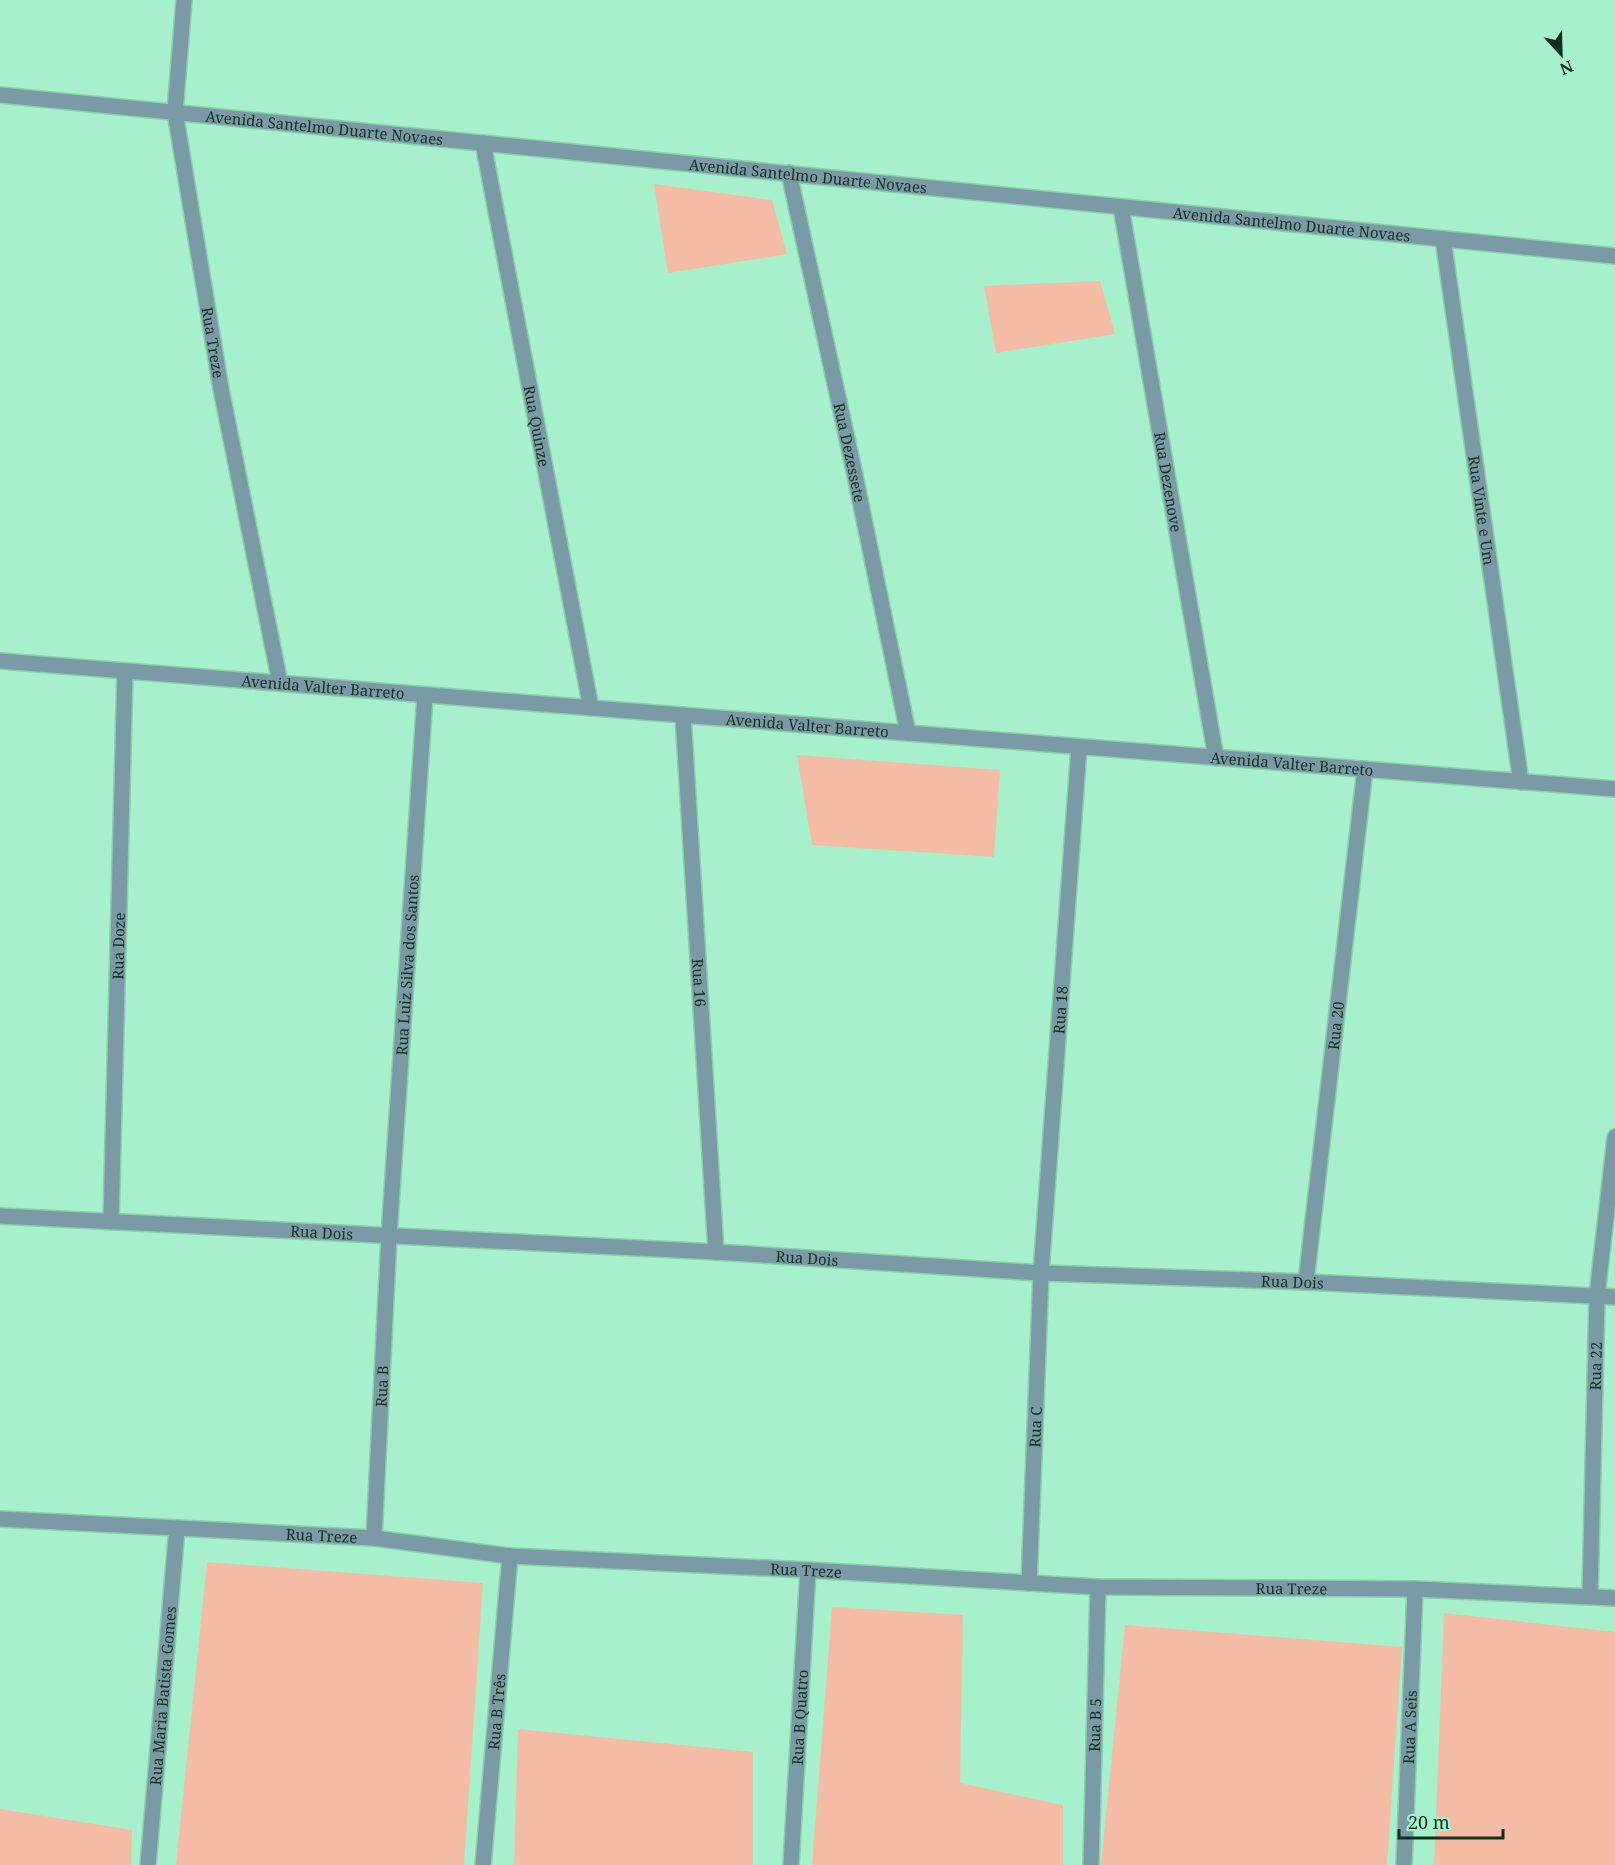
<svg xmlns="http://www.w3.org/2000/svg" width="1615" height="1865" viewBox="0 0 1615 1865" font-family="'Noto Serif',serif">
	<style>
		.green { fill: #f5bca5 }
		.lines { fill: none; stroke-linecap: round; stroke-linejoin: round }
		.minor-casing { stroke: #8bcdad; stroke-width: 18 }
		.minor { stroke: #7a9aa6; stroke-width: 15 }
		.labels { text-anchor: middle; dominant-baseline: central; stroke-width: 5; stroke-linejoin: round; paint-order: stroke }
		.street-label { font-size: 15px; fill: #113022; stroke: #a6f0cb }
	</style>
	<rect width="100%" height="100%" fill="#a6f0cb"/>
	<path class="green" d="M654,184L772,200L787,254L668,273Z
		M1100,281L1115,334L996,353L984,286Z
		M797,755L1000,770L994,857L812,845Z
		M207,1562L483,1583L464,1865H176Z
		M832,1607L963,1615L960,1783L1063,1805V1865H812Z
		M1444,1613L1615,1632V1865H1434Z
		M1125,1625L1402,1647L1387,1865H1101Z
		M518,1729L753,1752V1865H514Z
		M0,1809L132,1830L131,1865H0Z"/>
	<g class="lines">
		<g class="minor-casing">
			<g id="minor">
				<path id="s1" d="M184,0L175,112L221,389L280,683"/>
				<path id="s2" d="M0,95L1615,256"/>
				<path id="s3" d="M483,143L591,708"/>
				<path id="s4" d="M789,173L853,466L908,733"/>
				<path id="s5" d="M1121,207L1216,758"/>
				<path id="s6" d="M1443,239L1521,782"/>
				<path id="s7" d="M0,661L1615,789"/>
				<path id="s8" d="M683,715L716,1252"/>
				<path id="s9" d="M0,1216L716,1252L1041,1273L1306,1282L1615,1297"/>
				<path id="s10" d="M111,1222L125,671"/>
				<path id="s11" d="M1306,1282L1365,769"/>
				<path id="s12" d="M0,1519L374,1538L510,1556L808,1570L1098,1587L1415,1589L1615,1598"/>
				<path id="s13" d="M374,1538L389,1236L425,695"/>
				<path id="s14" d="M1029,1583L1041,1273L1079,747"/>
				<path id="s15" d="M1590,1596L1597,1296L1615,1137"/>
				<path id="s16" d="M148,1865L177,1528"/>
				<path id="s17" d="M483,1865L510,1556"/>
				<path id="s18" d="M791,1865L808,1570"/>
				<path id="s19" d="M1091,1865L1098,1587"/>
				<path id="s20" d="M1404,1865L1415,1589"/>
			</g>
		</g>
		<use href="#minor" class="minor"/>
	</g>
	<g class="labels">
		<g class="street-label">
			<text stroke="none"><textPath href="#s2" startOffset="326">Avenida Santelmo Duarte Novaes</textPath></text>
			<text stroke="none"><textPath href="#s2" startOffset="812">Avenida Santelmo Duarte Novaes</textPath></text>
			<text stroke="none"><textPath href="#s2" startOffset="1298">Avenida Santelmo Duarte Novaes</textPath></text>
			<text stroke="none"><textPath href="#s1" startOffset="346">Rua Treze</textPath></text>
			<text stroke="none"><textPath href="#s3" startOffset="288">Rua Quinze</textPath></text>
			<text stroke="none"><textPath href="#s4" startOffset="286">Rua Dezessete</textPath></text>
			<text stroke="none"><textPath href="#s5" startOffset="279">Rua Dezenove</textPath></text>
			<text stroke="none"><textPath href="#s6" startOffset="274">Rua Vinte e Um</textPath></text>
			<text stroke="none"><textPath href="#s7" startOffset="324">Avenida Valter Barreto</textPath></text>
			<text stroke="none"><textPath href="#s7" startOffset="810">Avenida Valter Barreto</textPath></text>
			<text stroke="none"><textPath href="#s7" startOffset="1296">Avenida Valter Barreto</textPath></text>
			<text stroke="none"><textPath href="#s10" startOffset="276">Rua Doze</textPath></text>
			<text stroke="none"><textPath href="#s13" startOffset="574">Rua Luiz Silva dos Santos</textPath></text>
			<text stroke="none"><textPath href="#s8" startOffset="268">Rua 16</textPath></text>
			<text stroke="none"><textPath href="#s14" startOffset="574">Rua 18</textPath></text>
			<text stroke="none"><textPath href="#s11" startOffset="258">Rua 20</textPath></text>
			<text stroke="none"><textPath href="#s9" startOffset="322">Rua Dois</textPath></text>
			<text stroke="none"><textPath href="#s9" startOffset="808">Rua Dois</textPath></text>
			<text stroke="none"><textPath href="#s9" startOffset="1294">Rua Dois</textPath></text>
			<text stroke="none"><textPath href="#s15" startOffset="230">Rua 22</textPath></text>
			<text stroke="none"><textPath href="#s13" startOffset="152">Rua B</textPath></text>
			<text stroke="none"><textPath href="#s14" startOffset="156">Rua C</textPath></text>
			<text stroke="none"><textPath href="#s12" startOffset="322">Rua Treze</textPath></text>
			<text stroke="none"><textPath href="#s12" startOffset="808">Rua Treze</textPath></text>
			<text stroke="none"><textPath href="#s12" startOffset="1294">Rua Treze</textPath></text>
			<text stroke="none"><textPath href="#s16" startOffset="170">Rua Maria Batista Gomes</textPath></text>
			<text stroke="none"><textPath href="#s17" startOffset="154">Rua B Três</textPath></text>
			<text stroke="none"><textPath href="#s18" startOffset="148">Rua B Quatro</textPath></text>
			<text stroke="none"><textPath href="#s19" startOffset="140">Rua B 5</textPath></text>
			<text stroke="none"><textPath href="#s20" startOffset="138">Rua A Seis</textPath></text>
		</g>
	</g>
	<g transform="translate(1561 54) rotate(158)" stroke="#a6f0cb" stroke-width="4.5" paint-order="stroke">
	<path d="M0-4.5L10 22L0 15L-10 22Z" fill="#113022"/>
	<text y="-9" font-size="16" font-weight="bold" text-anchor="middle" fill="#113022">N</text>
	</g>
	<path d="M1399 1829v9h104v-9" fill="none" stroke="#113022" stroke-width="3"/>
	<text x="1408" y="1829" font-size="18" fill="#113022" stroke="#a6f0cb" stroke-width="4.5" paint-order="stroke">20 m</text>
</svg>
